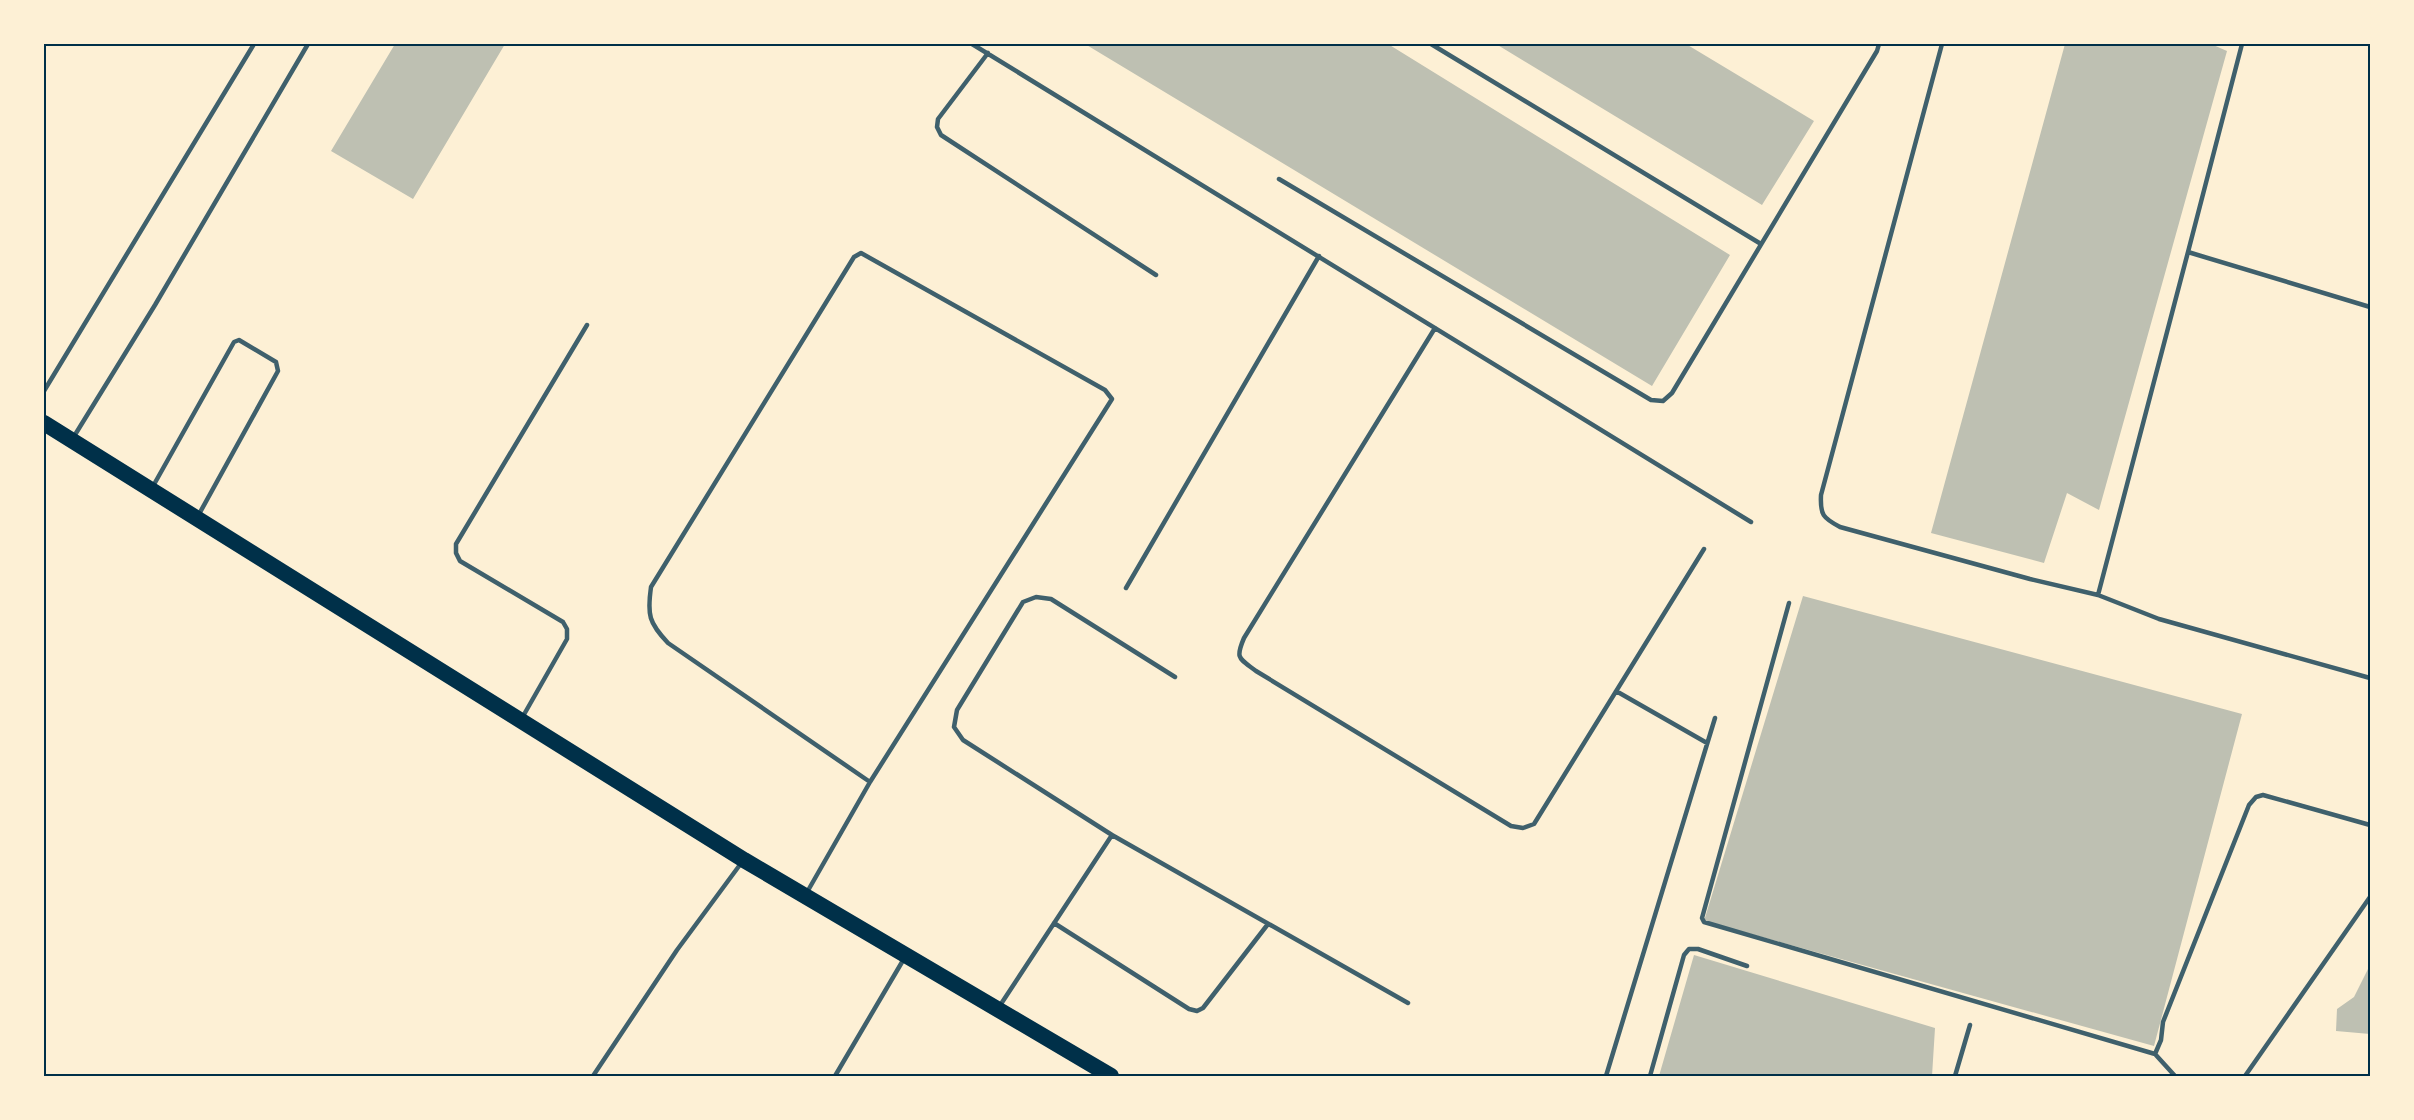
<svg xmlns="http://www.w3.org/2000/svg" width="2414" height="1120" viewBox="0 0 2414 1120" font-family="'Space Grotesk',sans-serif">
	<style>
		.building { fill: #bec0b2 }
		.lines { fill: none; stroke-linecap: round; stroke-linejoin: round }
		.service { stroke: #3f606c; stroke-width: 4.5 }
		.trunk { stroke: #003049; stroke-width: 16 }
		.neatline { fill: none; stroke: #003049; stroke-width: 2 }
	</style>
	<rect width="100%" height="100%" fill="#fdf0d5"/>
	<path class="building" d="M395,44H505L413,199L331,151Z
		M1085,44H1388L1730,255L1652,386Z
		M1496,44H1686L1814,121L1762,205Z
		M2065,44H2211L2227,51L2099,510L2067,493L2044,563L1931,533Z
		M1803,596L2242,714L2154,1046L1704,921Z
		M1694,955L1935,1028L1932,1076H1659Z
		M2370,965V1034L2336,1031L2337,1009L2354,997Z"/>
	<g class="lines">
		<path class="service" d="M972,44L1751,522
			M1431,44L1761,244
			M1942,44L1821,495C1820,515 1823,518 1840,527L2030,579L2098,595L2159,619L2370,678
			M2242,44L2188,252L2370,307
			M988,53L938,119L937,127L941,135L1156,275
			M1279,179L1651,400L1663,401L1672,393L1877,51L1879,44
			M1435,328L1244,638C1235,659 1239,658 1256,671L1511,826L1523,828L1534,824L1704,549
			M44,391L254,44
			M73,438L155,305L308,44
			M152,488L234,342L239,340L276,362L278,371L198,516
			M1126,588L1319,256
			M2098,595L2188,252
			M1789,603L1702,918L1704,922L2155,1054
			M1616,691L1707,743
			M522,718L567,639V629L563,622L460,561L456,553V544L587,325
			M1112,835L963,740L954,727L957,710L1023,602L1036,597L1051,599L1175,677
			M806,894L870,782L1112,399L1105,390L861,253L854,257L651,587C647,615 649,623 668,643L870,782
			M1054,923L1189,1009L1197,1011L1203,1008L1268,924
			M999,1007L1112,835L1408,1003
			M593,1076L677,950L742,862
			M835,1076L905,957
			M1606,1076L1715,718
			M1650,1076L1684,955L1689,949H1698L1747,966
			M1955,1076L1970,1025
			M2175,1076L2155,1054L2161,1040L2163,1022L2249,805L2256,797L2263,795L2370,825
			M2245,1076L2370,897"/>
		<path class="trunk" d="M44,423L744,860L1111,1076"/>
	</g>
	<rect width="2414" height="1120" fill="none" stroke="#fdf0d5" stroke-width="90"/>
	<rect x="45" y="45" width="2324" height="1030" class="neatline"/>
</svg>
